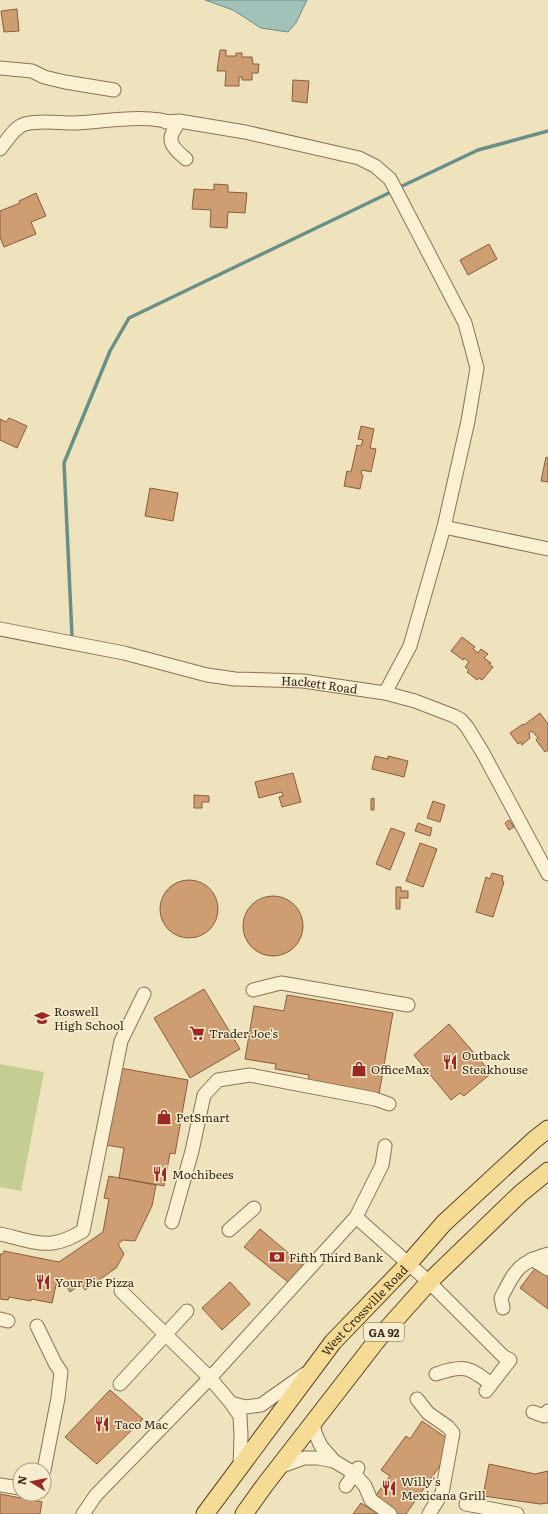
<svg xmlns="http://www.w3.org/2000/svg" width="548" height="1514" viewBox="0 0 548 1514" font-family="Literata,serif">
	<style>
		.green { fill: #c4ce92 }
		.water { fill: #a2c1b9; stroke: #698f87 }
		.lines { fill: none; stroke-linecap: round; stroke-linejoin: round }
		.stream { stroke: #698f87; stroke-width: 3.5 }
		.building { fill: #cf9d72; stroke: #895d3b }
		.minor-casing { stroke: #887356; stroke-width: 15 }
		.major-casing { stroke: #56412b; stroke-width: 19 }
		.minor { stroke: #faf0d2; stroke-width: 13 }
		.major { stroke: #f5db93; stroke-width: 17 }
		.labels { text-anchor: middle; dominant-baseline: central; stroke-width: 3; stroke-linejoin: round; paint-order: stroke }
		.shield { fill: #f7edce; stroke: #716451; stroke-width: 1 }
		.shield-label { font-size: 11px; font-weight: bold; fill: #372a1b }
		.street-label { font-size: 12px; fill: #372a1b; stroke: #f7edce }
		.poi-label { font-size: 12px; fill: #372a1b; stroke: #f7edce; text-anchor: start }
	</style>
	<rect width="100%" height="100%" fill="#efe3be"/>
	<path class="green" d="M0,1064L44,1072L21,1191L0,1187Z"/>
	<path class="water" d="M205,0H307L296,23L288,32L261,28L233,10Z"/>
	<g class="lines">
		<path class="stream" d="M398,188L478,150L548,131
			M72,636L64,463L110,351L129,318L393,191"/>
	</g>
	<path class="building" d="M17,9L19,31L4,32L1,11Z
		M220,50H226V56H236V53H242V57H252L253,64H259L258,73H252V80H242V77H239V86H225L226,71H217Z
		M293,80L309,81L307,103L292,101Z
		M214,184L228,185V192L247,193L245,213L228,212L227,228L210,227L211,210L192,209L194,189L214,190Z
		M36,193L46,216L31,222L36,234L4,247L0,237V211L20,203L19,201Z
		M489,244L497,259L468,275L460,260Z
		M9,418L27,426L17,448L0,440V419L6,422Z
		M361,426L374,429L370,448L376,449L371,472L362,470L361,474L363,475L360,489L344,486L347,471L351,472L357,445L361,446L363,440L358,439Z
		M546,457L548,458V482L541,481Z
		M150,488L178,493L173,521L145,516Z
		M462,637L475,647L473,649L478,653L481,649L488,654L484,658L491,663L489,664L493,667L482,680L479,678L477,680L467,672L469,670L465,667L469,662L464,658L463,660L451,651Z
		M540,713L548,724V750L545,752L536,740L538,738L532,731L529,733L530,738L522,745L521,742L518,744L510,733L523,724L524,725Z
		M375,756L388,759V756L408,761L404,777L372,769Z
		M293,773L301,802L282,807L279,797L283,796L282,792L259,798L255,782Z
		M194,795L209,796V802H202V808H194Z
		M374,798V810H371V799Z
		M433,801L445,805L440,822L427,818Z
		M509,820L514,827L509,830L505,823Z
		M418,823L432,828L430,836L415,831Z
		M391,828L405,833L390,870L376,864Z
		M420,843L437,849L423,887L406,881Z
		M492,873L503,876L502,881L504,882L493,917L476,912L486,877L490,879Z
		M160 909a29 29 0 1 1 58 0a29 29 0 1 1-58 0Z
		M396,887H401V891H408V898H400V909H396Z
		M243 926a30 30 0 1 1 60 0a30 30 0 1 1-60 0Z
		M204,989L240,1049L190,1078L154,1018Z
		M287,995L393,1013L379,1094L308,1082L309,1075L275,1069L276,1064L245,1059L254,1006L284,1011Z
		M449,1024L487,1068L482,1071L489,1075L464,1096L460,1093L451,1100L414,1055Z
		M120,1068L188,1080L175,1154L170,1153L164,1186L119,1178L124,1148L106,1145Z
		M109,1176L156,1185L152,1206L135,1241L123,1240L118,1244L124,1254L116,1268L85,1290L81,1284L70,1292L62,1280L56,1285L52,1303L31,1299V1301L9,1297L8,1300L0,1299V1254H3L4,1251L59,1262L103,1232L109,1199L104,1198Z
		M260,1229L305,1267L288,1282L244,1247Z
		M536,1267L548,1276V1309L520,1288Z
		M230,1282L250,1304L222,1330L202,1308Z
		M110,1390L143,1419L97,1464L65,1437Z
		M422,1421L448,1439L444,1460L406,1514H397L374,1498L390,1476L381,1470L406,1436L410,1439Z
		M489,1464L535,1474L548,1471V1503L540,1504L483,1496Z
		M0,1494L42,1502L40,1514H0Z
		M361,1503L378,1514H353Z"/>
	<g class="lines">
		<g class="minor-casing">
			<g id="minor">
				<path d="M0,68L32,71L44,77L65,82L114,90"/>
				<path d="M166,122L179,121L245,132L359,158L375,166L390,179L465,323L477,368L468,421L444,527L410,646L385,693"/>
				<path d="M0,149C7,141 14,127 25,124C41,120 58,123 74,123C101,122 150,113 174,124L176,127C164,142 176,150 186,159"/>
				<path d="M444,527L548,549"/>
				<path id="s1" d="M0,629L124,653L207,675L235,679L303,681L385,693L415,701L454,716L461,720L467,727L483,753L548,874"/>
				<path d="M253,990L281,983L408,1005"/>
				<path d="M356,1217L429,1282L503,1356L510,1360L486,1391"/>
				<path d="M172,1222L192,1151L204,1095L218,1080L250,1075L375,1099L389,1104"/>
				<path d="M229,1230L254,1208"/>
				<path d="M0,1234C16,1237 35,1245 52,1243C64,1242 74,1236 83,1231L121,1041L144,994"/>
				<path d="M532,1259L548,1269"/>
				<path d="M121,1291L210,1378L231,1403L240,1416L241,1435L240,1467"/>
				<path d="M503,1308L501,1298C515,1271 517,1263 548,1254"/>
				<path d="M0,1319L8,1321"/>
				<path d="M37,1326L55,1363L61,1372L58,1398L44,1470"/>
				<path d="M436,1374C464,1364 469,1367 491,1384"/>
				<path d="M120,1384L187,1311"/>
				<path d="M417,1399L428,1413L448,1427L453,1433L442,1493L429,1514"/>
				<path d="M231,1403L245,1407L261,1405L305,1374"/>
				<path d="M533,1412L544,1416L548,1411"/>
				<path d="M313,1422L315,1433L321,1446L334,1461L354,1473L365,1486L371,1500L390,1514"/>
				<path d="M277,1468L304,1458H318L334,1461"/>
				<path d="M0,1485L20,1488"/>
				<path d="M346,1486L358,1468"/>
				<path d="M466,1504L517,1514"/>
				<path d="M83,1514L96,1495L210,1378L356,1217L382,1165L385,1146"/>
			</g>
		</g>
		<g class="major-casing">
			<g id="major">
				<path id="s2" d="M205,1514L333,1342L409,1263L444,1223L534,1140L548,1129"/>
				<path d="M244,1514L264,1486L378,1339L429,1282L520,1194L548,1171"/>
			</g>
		</g>
		<use href="#minor" class="minor"/>
		<use href="#major" class="major"/>
	</g>
	<defs>
		<g id="school-bare" transform="scale(1.2)"><path d="M0-5L7-2L0 1L-7-2ZM-4 1L0 2.5L4 1V4Q0 6-4 4Z" fill="#9a2824" stroke="#f7edce" stroke-width="2.5" paint-order="stroke"/></g>
		<g id="supermarket-bare" transform="scale(1.2)"><path d="M-6-5.5h2.5l.6 2H6L4.5 2H-2.5L-4.4-4H-6ZM-1.5 3.2a1.3 1.3 0 1 0 .1 0ZM3 3.2a1.3 1.3 0 1 0 .1 0Z" fill="#9a2824" stroke="#f7edce" stroke-width="2.5" paint-order="stroke"/></g>
		<g id="restaurant-bare" transform="scale(1.2)"><path d="M-5-6h1v4h1v-4h1v4h1v-4h1v5L-1.5 .5V6h-2V.5L-5-1ZM5-6V6H3V1.5H1.5Q1.5-4 5-6Z" fill="#9a2824" stroke="#f7edce" stroke-width="2.5" paint-order="stroke"/></g>
		<g id="shop-bare" transform="scale(1.2)"><path d="M-5-2.5h2.3a2.7 3.5 0 0 1 5.4 0H5L5.5 6h-11ZM-1.5-2.5h3a1.5 2.3 0 0 0-3 0Z" fill="#9a2824" stroke="#f7edce" stroke-width="2.5" paint-order="stroke"/></g>
		<g id="bank-bare" transform="scale(1.2)"><path d="M-6-4H6V4H-6ZM0-2.3a2.3 2.3 0 1 0 0 4.6a2.3 2.3 0 1 0 0-4.6Z" fill="#9a2824" stroke="#f7edce" stroke-width="2.5" paint-order="stroke"/></g>
	</defs>
	<g fill-rule="evenodd">
		<use href="#school-bare" x="42" y="1018"/>
		<use href="#supermarket-bare" x="197" y="1033"/>
		<use href="#restaurant-bare" x="450" y="1062"/>
		<use href="#shop-bare" x="359" y="1069"/>
		<use href="#shop-bare" x="164" y="1117"/>
		<use href="#restaurant-bare" x="160" y="1174"/>
		<use href="#bank-bare" x="277" y="1257"/>
		<use href="#restaurant-bare" x="43" y="1282"/>
		<use href="#restaurant-bare" x="102" y="1424"/>
		<use href="#restaurant-bare" x="389" y="1488"/>
	</g>
	<g class="labels">
		<rect class="shield" x="364" y="1323" width="40" height="18" rx="3"/>
		<g class="shield-label">
			<text x="384" y="1332">GA 92</text>
		</g>
		<g class="street-label">
			<text stroke="none"><textPath href="#s1" startOffset="325">Hackett Road</textPath></text>
			<text stroke="none"><textPath href="#s2" startOffset="259">West Crossville Road</textPath></text>
		</g>
		<g class="poi-label">
			<text x="54" y="1011">Roswell<tspan x="54" dy="14">High School</tspan></text>
			<text x="209" y="1033">Trader Joe's</text>
			<text x="462" y="1055">Outback<tspan x="462" dy="14">Steakhouse</tspan></text>
			<text x="371" y="1069">OfficeMax</text>
			<text x="176" y="1117">PetSmart</text>
			<text x="172" y="1174">Mochibees</text>
			<text x="289" y="1257">Fifth Third Bank</text>
			<text x="55" y="1282">Your Pie Pizza</text>
			<text x="114" y="1424">Taco Mac</text>
			<text x="401" y="1481">Willy's<tspan x="401" dy="14">Mexicana Grill</tspan></text>
		</g>
	</g>
	<g transform="translate(32 1482) rotate(280)"><circle r="19" fill="#f7edce" stroke="#aa9f86"/>
	<path d="M0-3L7 15L0 10L-7 15Z" fill="#9a2824"/>
	<text y="-6" font-size="11" font-weight="bold" text-anchor="middle" fill="#372a1b">N</text>
	</g>
</svg>
